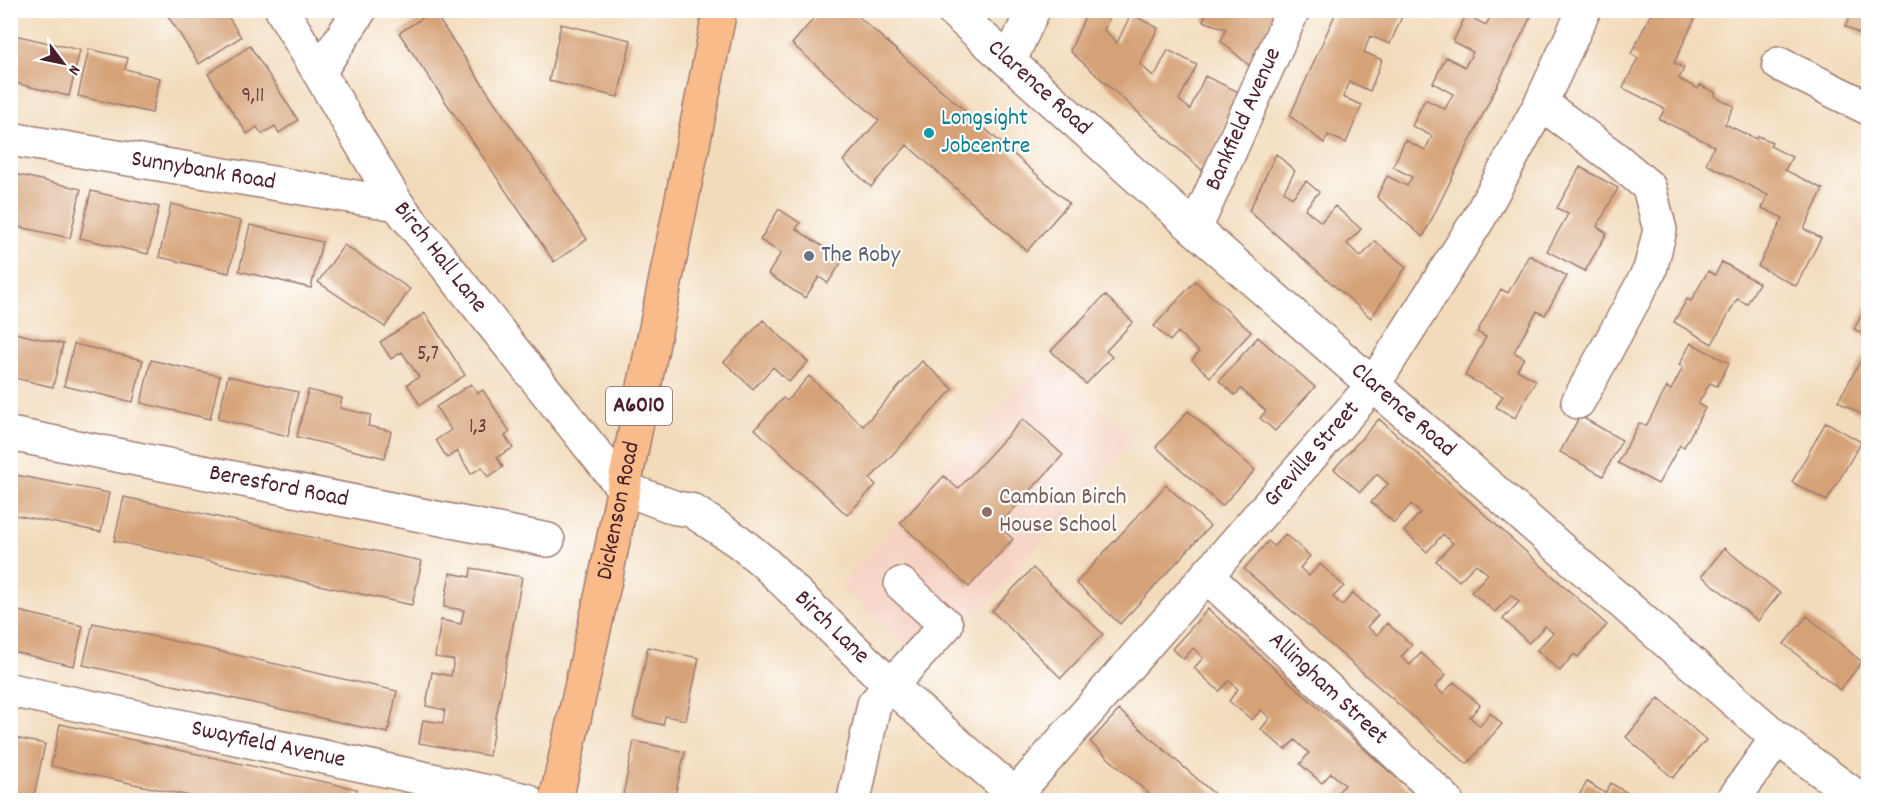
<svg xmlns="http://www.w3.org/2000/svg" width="1879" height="811" viewBox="0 0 1879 811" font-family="Dekko,sans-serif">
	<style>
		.built { fill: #f6d2c3 }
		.building { fill: #d5a176 }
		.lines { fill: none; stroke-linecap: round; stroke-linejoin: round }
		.minor-casing { stroke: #9e7d73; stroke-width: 36 }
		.highway-casing { stroke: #9e7d73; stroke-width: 36 }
		.minor { stroke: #fff; stroke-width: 33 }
		.highway { stroke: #fabb8b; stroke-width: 33 }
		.culture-dot { fill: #0f9aa8; stroke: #fff; stroke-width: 2 }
		.worship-dot { fill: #6b7280; stroke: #fff; stroke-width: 2 }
		.education-dot { fill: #8d6e63; stroke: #fff; stroke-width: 2 }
		.labels { text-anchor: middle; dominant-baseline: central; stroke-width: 4.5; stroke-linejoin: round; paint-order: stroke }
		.number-label { font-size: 21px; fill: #6d403e }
		.shield { fill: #fff; stroke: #80626b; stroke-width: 1.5 }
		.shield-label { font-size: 22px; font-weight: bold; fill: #4a1f2b }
		.street-label { font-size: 24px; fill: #4a1f2b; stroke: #fff }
		.culture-label { font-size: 24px; fill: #0d838f; stroke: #fff; text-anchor: start }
		.worship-label { font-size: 24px; fill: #5b616d; stroke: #fff; text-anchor: start }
		.education-label { font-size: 24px; fill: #785e54; stroke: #fff; text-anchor: start }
	</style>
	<rect width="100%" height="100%" fill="#fff"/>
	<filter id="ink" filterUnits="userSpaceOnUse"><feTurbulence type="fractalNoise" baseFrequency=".0167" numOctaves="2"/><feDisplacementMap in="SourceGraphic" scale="12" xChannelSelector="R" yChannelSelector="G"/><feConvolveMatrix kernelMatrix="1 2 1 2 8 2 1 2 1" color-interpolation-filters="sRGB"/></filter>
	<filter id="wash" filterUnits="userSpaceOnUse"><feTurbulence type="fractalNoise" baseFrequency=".008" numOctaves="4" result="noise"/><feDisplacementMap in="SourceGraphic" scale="24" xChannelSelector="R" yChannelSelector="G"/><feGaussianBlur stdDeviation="1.35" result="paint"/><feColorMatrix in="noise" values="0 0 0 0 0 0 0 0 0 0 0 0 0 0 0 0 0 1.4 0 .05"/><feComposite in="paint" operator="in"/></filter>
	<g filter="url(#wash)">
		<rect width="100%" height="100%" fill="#f2dbbb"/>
		<path class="built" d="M1046,357L1135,439L929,666L840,585Z"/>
		<g id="blocks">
			<path class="building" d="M164,10H224L241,37L199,64Z
				M821,10H851L1069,203L1027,251L907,145L871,187L843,161L879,120L792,44Z
				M1088,10H1112L1104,30L1117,43L1131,14L1158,28L1140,64L1154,77L1168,50L1197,65L1179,100L1190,109L1205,76L1241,93L1204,172L1070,51Z
				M1208,10H1277L1252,68L1221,41L1226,29L1203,21Z
				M1337,10H1395L1403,14L1390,44L1370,36L1364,52L1382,60L1370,91L1350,82L1343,97L1362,105L1346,143L1328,135L1324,143L1290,116Z
				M1493,10H1534L1423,237L1377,197L1387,176L1407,186L1412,177L1393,167L1405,140L1425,150L1432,136L1412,126L1425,99L1445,109L1453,94L1433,83L1446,57L1465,67L1473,52L1453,42L1466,15L1486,25Z
				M1653,10H1699L1674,63L1684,68L1679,79L1698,89L1700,85L1716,93L1714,96L1734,106L1725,124L1756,139L1758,136L1772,142L1770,146L1792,157L1785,170L1823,189L1804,229L1821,238L1796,286L1758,266L1783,218L1762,208L1768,195L1706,164L1714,146L1659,119L1665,109L1623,88L1638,58L1631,54Z
				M1854,10H1868V39L1845,26Z
				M433,11L587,239L554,262L399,33Z
				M561,24L631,40L618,97L549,81Z
				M10,34L80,50L69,96L10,82Z
				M250,46L298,120L279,133L275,126L262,134L257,127L247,134L208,74Z
				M89,49L128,58L125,69L160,78L152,113L78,96Z
				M1276,154L1295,171L1284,191L1292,198L1306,181L1319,192L1305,209L1321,222L1335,206L1361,229L1347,244L1361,257L1375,241L1406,267L1371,318L1249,211Z
				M1580,167L1618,188L1597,227L1607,233L1585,271L1547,251L1568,214L1557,208Z
				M10,173L81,189L70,238L10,225Z
				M91,191L159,207L148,254L80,238Z
				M171,204L241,221L229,273L159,257Z
				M779,209L800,223L796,229L843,260L828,283L819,277L805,298L768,274L781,253L760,240Z
				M250,225L322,242L311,288L239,271Z
				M344,245L410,289L385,327L318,282Z
				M1529,255L1567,276L1545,315L1537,311L1514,352L1524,358L1517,370L1536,380L1515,418L1496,407L1503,396L1465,376L1486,337L1477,332L1501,289L1508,293Z
				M1722,262L1759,283L1747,304L1737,299L1712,344L1674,322L1687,299L1691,301L1708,271L1715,275Z
				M1195,281L1251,332L1210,377L1192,360L1199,352L1178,332L1170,341L1154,326Z
				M1105,295L1133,322L1106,351L1112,357L1086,384L1051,351Z
				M1868,303V338L1854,329Z
				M425,313L465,375L420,405L407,384L419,377L402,352L391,359L380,342Z
				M763,320L808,362L789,382L773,367L753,389L724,362Z
				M10,332L63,344L53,387L10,377Z
				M1258,337L1315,387L1275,431L1260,418L1266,411L1241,389L1235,395L1219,381Z
				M1691,343L1729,363L1717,386L1710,383L1698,404L1705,408L1684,447L1680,445L1658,484L1618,463L1639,423L1646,426L1667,387L1671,390L1683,367L1679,365Z
				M74,344L143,360L133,402L64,386Z
				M1868,348V413L1866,417L1838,401Z
				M151,360L220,376L210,419L141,403Z
				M922,361L953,389L870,479L876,485L847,515L755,429L783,398L787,401L809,376L863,426Z
				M228,376L298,392L288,436L218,419Z
				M471,384L478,393L483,390L510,432L505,436L513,448L497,457L503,467L488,477L482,467L471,474L457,451L447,458L436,440L451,430L436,407Z
				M308,390L342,398L340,408L371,415L368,426L391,431L385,458L297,437Z
				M1188,411L1255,470L1222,506L1156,447Z
				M1580,416L1622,440L1603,476L1560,452Z
				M1023,419L1063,455L998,526L1013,539L969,587L900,523L944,476L958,489Z
				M1379,419L1607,625L1578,657L1574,654L1560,671L1537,650L1553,633L1545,626L1529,643L1503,619L1519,602L1511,595L1495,612L1471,592L1488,574L1476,564L1459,581L1436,561L1453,543L1443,534L1427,552L1404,531L1420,513L1411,504L1394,523L1371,502L1388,484L1377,474L1360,492L1334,469Z
				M1826,422L1861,442L1827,501L1792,482Z
				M10,474L109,493L101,532L10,514Z
				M1166,485L1210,526L1120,624L1076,583Z
				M124,497L422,561L412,605L114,541Z
				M1285,534L1310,556L1300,568L1309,576L1320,564L1344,586L1333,597L1342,605L1353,593L1378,615L1367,627L1377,635L1387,623L1412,645L1401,657L1410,665L1421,653L1446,675L1435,687L1443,694L1454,682L1480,705L1470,717L1480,726L1490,713L1502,724L1467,764L1244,569L1268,541L1274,546Z
				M1724,548L1780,593L1758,621L1702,576Z
				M471,568L522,577L489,756L419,743L423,720L443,723L445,710L426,706L432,672L451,676L454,660L435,657L441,620L461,624L464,610L444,607L450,573L470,577Z
				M1033,568L1103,634L1061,678L992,611Z
				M10,609L83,626L74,666L10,651Z
				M1208,609L1421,800H1341L1335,795L1345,785L1331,773L1322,783L1300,764L1309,753L1295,740L1285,750L1261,729L1270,718L1261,710L1252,720L1229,701L1238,689L1229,681L1219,691L1194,668L1203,658L1193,648L1184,659L1172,649Z
				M1807,616L1862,662L1840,690L1784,644Z
				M93,623L397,691L388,733L83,665Z
				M648,647L699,658L686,720L665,716L663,725L633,718Z
				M1659,698L1706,740L1673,778L1626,737Z
				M1119,710L1221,800H1156L1090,742Z
				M60,724L357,789L354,800H208L51,766Z
				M10,737L45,744L33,800H10Z
				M634,741L685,752L674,800H622Z
				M1587,782L1605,793L1611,783L1638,800H1576Z
				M406,794L437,799V800H405Z"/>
		</g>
	</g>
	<g filter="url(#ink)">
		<use href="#blocks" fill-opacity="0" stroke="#9e7d73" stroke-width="1.5"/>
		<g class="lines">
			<g class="minor-casing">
				<g id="minor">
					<path id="s1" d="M282,10L397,204L623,488L676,508L691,510L738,541L764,562L891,686L1021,800"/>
					<path id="s2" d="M952,10L1195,229L1777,738L1861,800"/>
					<path d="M1010,60L1033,10"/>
					<path d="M1779,64L1868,108"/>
					<path d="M319,72L360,10"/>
					<path d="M1541,103L1616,159L1649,187L1660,230L1650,270L1578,402"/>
					<path id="s3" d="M10,139L397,204"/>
					<path id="s4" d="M1195,229L1293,10"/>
					<path id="s5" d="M10,434L548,540"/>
					<path id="s6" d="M1208,577L1446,800"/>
					<path id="s7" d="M10,690L526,800"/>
					<path id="s8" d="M1015,795L1374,384L1479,218L1541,103L1584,10"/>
					<path d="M854,800L874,704L946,625L901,584"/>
					<path d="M1733,800L1777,738"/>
				</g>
			</g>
			<g class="highway-casing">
				<g id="highway">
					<path id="s9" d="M556,800L607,571L720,10"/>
				</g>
			</g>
			<use href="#minor" class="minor"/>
			<use href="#highway" class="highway"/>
		</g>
	</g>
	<circle class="culture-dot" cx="929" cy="133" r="6"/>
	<circle class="worship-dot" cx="809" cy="256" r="6"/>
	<circle class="education-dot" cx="987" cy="512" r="6"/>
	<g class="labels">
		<g class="number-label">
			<text x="253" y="97">9,11</text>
			<text x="428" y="355">5,7</text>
			<text x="478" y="428">1,3</text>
		</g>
		<rect class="shield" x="606" y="387" width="66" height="38" rx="4.5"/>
		<g class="shield-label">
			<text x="639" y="406">A6010</text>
		</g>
		<g class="street-label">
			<text stroke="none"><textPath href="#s2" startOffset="117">Clarence Road</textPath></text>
			<text stroke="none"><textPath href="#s4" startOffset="120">Bankfield Avenue</textPath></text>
			<text stroke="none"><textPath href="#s3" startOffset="196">Sunnybank Road</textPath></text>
			<text stroke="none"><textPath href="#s1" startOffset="294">Birch Hall Lane</textPath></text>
			<text stroke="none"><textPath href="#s2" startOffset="603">Clarence Road</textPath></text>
			<text stroke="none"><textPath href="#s8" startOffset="452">Greville Street</textPath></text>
			<text stroke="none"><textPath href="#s5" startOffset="274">Beresford Road</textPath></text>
			<text stroke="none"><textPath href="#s9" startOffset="296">Dickenson Road</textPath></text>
			<text stroke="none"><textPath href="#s1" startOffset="844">Birch Lane</textPath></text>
			<text stroke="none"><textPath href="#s6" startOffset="164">Allingham Street</textPath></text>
			<text stroke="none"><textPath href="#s7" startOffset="264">Swayfield Avenue</textPath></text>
		</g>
		<g class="culture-label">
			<text x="941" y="119">Longsight<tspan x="941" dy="28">Jobcentre</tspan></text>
		</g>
		<g class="worship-label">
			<text x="821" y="256">The Roby</text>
		</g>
		<g class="education-label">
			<text x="999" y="498">Cambian Birch<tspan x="999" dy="28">House School</tspan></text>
		</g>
	</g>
	<rect width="1879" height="811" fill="none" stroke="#fff" stroke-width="36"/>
	<g transform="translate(63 63) rotate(122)" stroke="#ffffff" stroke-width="4.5" paint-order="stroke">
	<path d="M0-4.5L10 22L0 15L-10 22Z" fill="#4a1f2b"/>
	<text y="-9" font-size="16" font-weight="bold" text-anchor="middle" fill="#4a1f2b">N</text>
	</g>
</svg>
